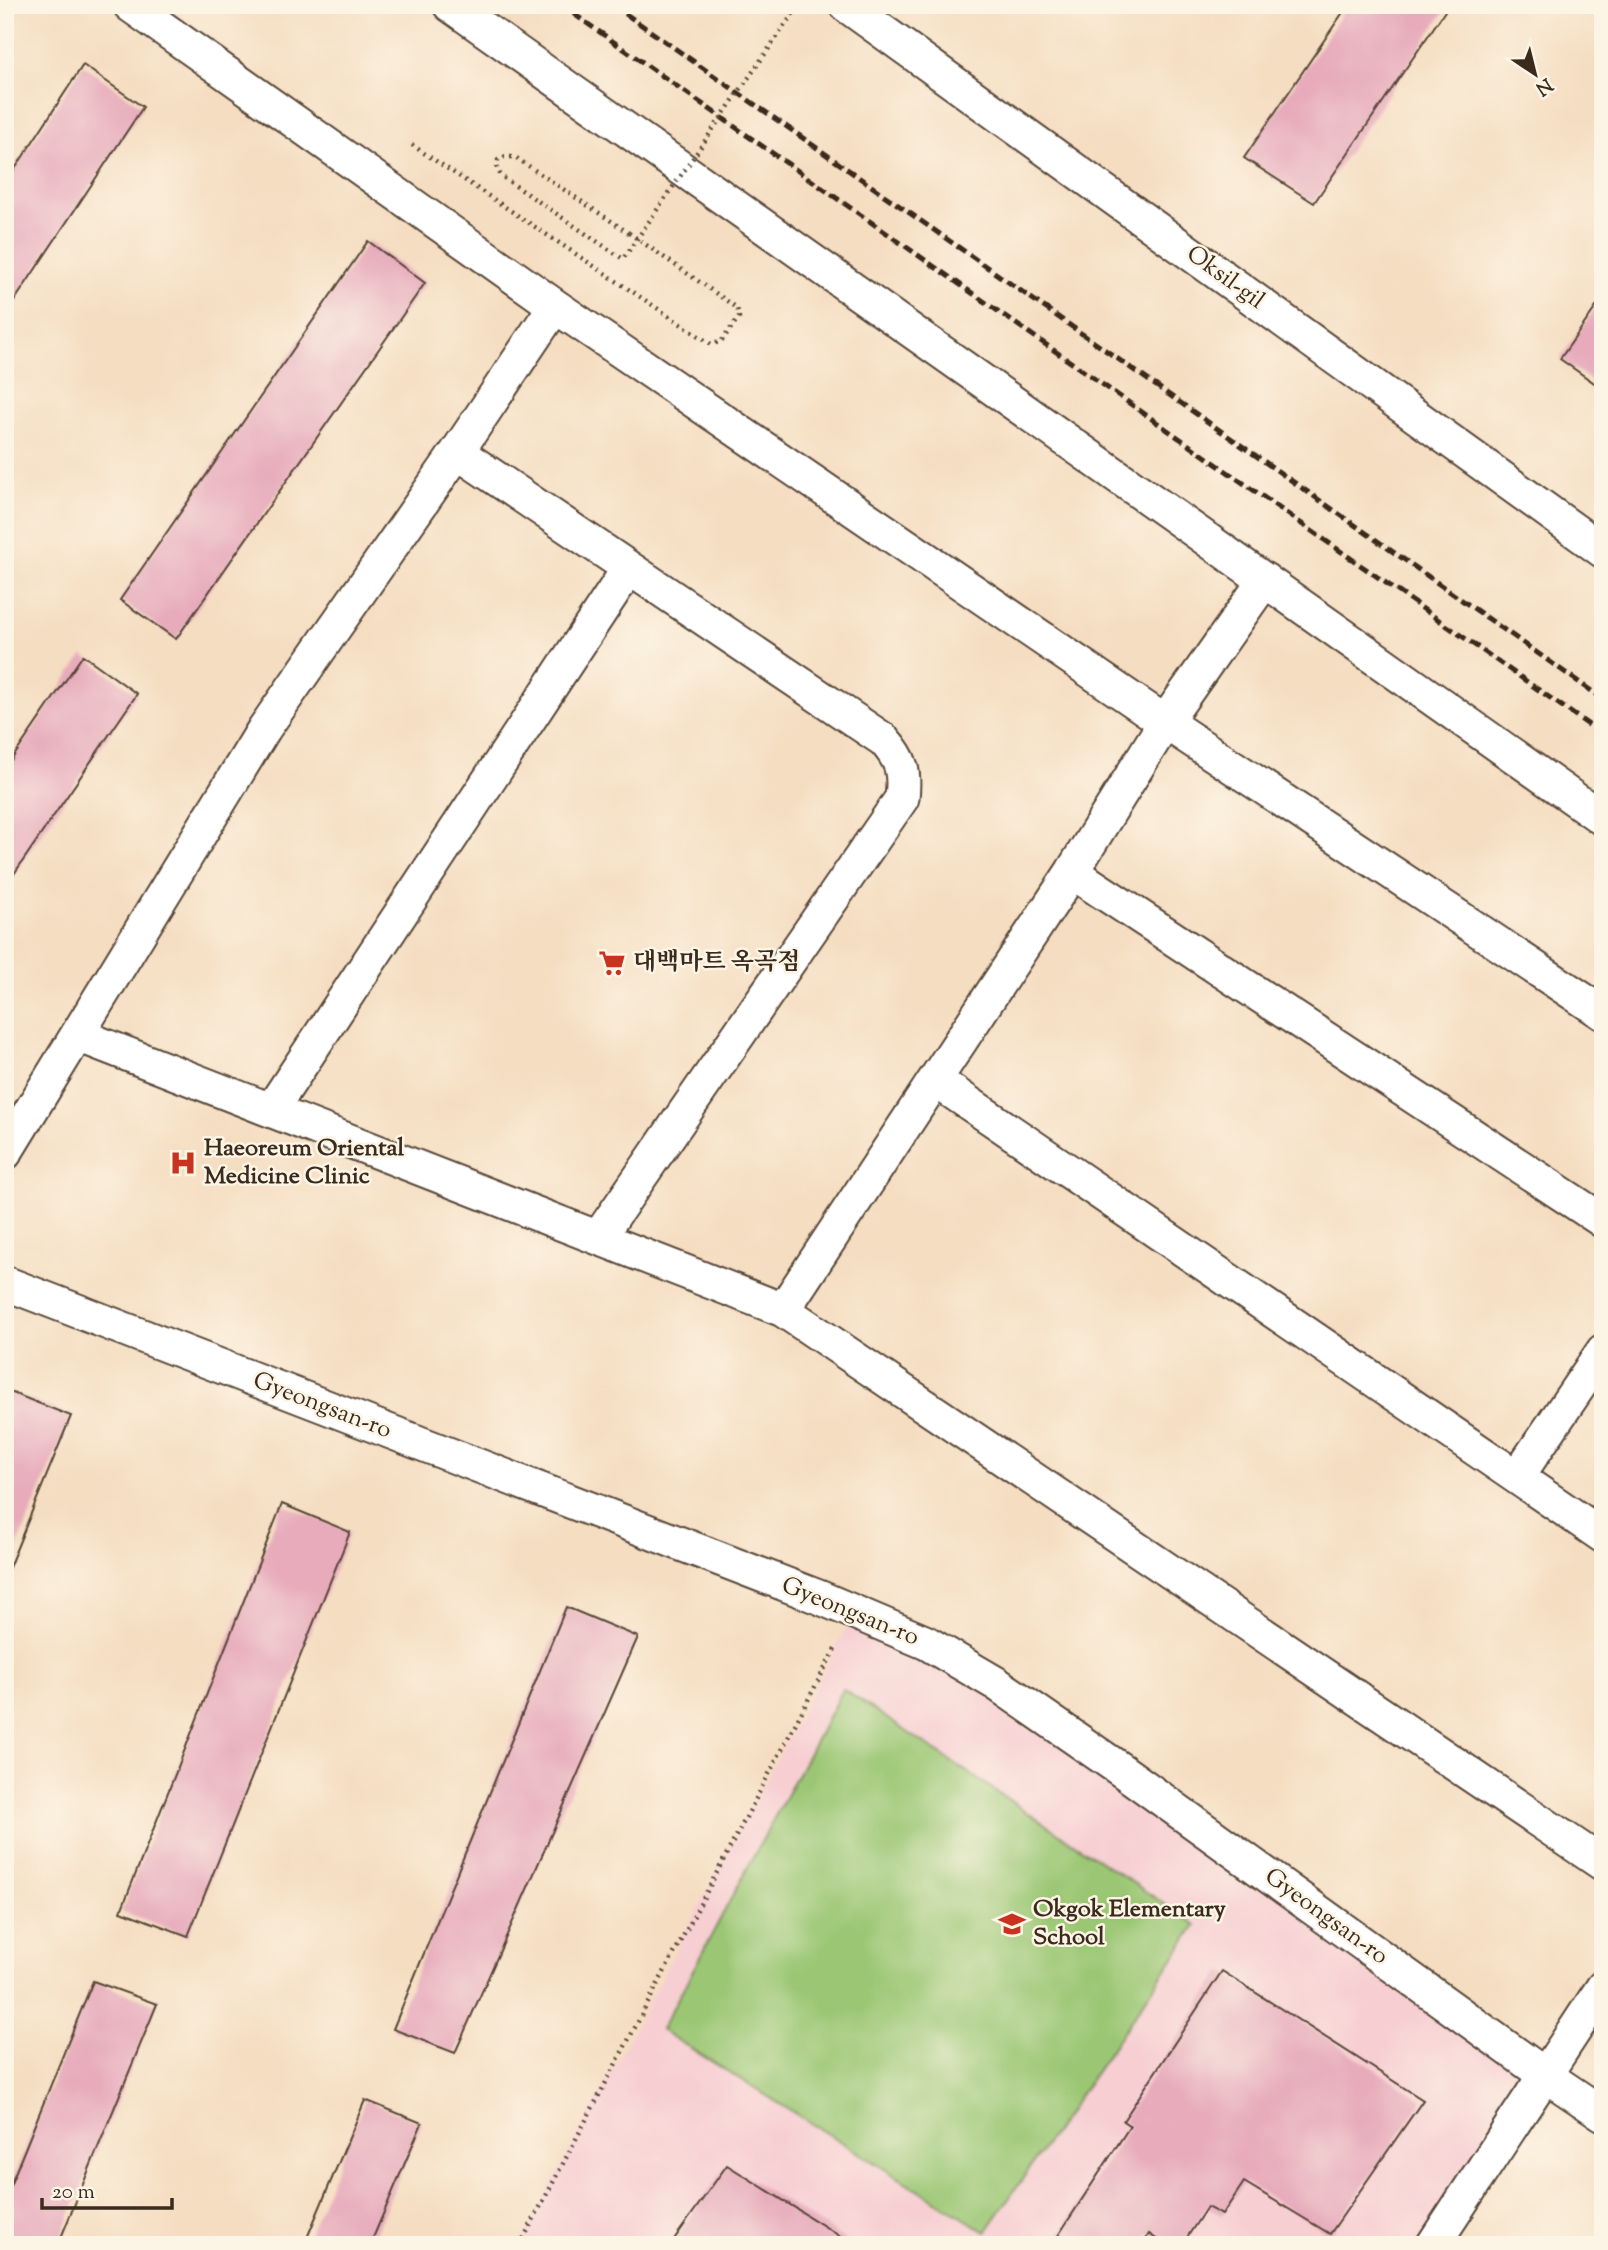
<svg xmlns="http://www.w3.org/2000/svg" width="1608" height="2250" viewBox="0 0 1608 2250" font-family="'Sorts Mill Goudy','Noto Serif KR',serif">
	<style>
		.built { fill: #f7cfd3 }
		.green { fill: #9bc774; stroke: #6b7849; stroke-width: 2 }
		.building { fill: #e7abbc }
		.lines { fill: none; stroke-linecap: round; stroke-linejoin: round }
		.minor-casing { stroke: #574536; stroke-width: 37 }
		.path { stroke: #574536; stroke-width: 4.5; stroke-dasharray: 2 5; stroke-linecap: butt }
		.minor { stroke: #fff; stroke-width: 33 }
		.rail { stroke: #3b2a1e; stroke-width: 5; stroke-dasharray: 10 5; stroke-linecap: butt }
		.path-bridge { stroke: #574536; stroke-width: 4.5; stroke-dasharray: 2 5; stroke-linecap: butt }
		.labels { text-anchor: middle; dominant-baseline: central; stroke-width: 5; stroke-linejoin: round; paint-order: stroke }
		.street-label { font-size: 24px; fill: #3b2a1e; stroke: #fcf5e5 }
		.poi-label { font-size: 24px; font-weight: bold; fill: #3b2a1e; stroke: #fcf5e5; text-anchor: start }
	</style>
	<rect width="100%" height="100%" fill="#fcf5e5"/>
	<filter id="ink" filterUnits="userSpaceOnUse"><feTurbulence type="fractalNoise" baseFrequency=".0143" numOctaves="2"/><feDisplacementMap in="SourceGraphic" scale="14" xChannelSelector="R" yChannelSelector="G"/><feConvolveMatrix kernelMatrix="1 2 1 2 8 2 1 2 1" color-interpolation-filters="sRGB"/></filter>
	<filter id="wash" filterUnits="userSpaceOnUse"><feTurbulence type="fractalNoise" baseFrequency=".00686" numOctaves="4" result="noise"/><feDisplacementMap in="SourceGraphic" scale="28" xChannelSelector="R" yChannelSelector="G"/><feGaussianBlur stdDeviation="1.57" result="paint"/><feColorMatrix in="noise" values="0 0 0 0 0 0 0 0 0 0 0 0 0 0 0 0 0 1.4 0 .05"/><feComposite in="paint" operator="in"/></filter>
	<g filter="url(#wash)">
		<rect width="100%" height="100%" fill="#f5ddc1"/>
		<path class="built" d="M854,1612L927,1643L1545,2075L1432,2245H520Z"/>
		<path class="green" d="M843,1689L1196,1925L986,2232L661,2030Z"/>
		<g id="blocks">
			<path class="building" d="M1348,5H1449L1314,203L1244,158Z
				M83,65L143,107L5,315V184Z
				M368,241L425,283L176,639L120,600Z
				M1603,297V389L1560,359Z
				M83,655L137,694L5,887V769Z
				M5,1390L71,1416L5,1577Z
				M282,1504L350,1532L188,1936L121,1911Z
				M566,1607L638,1637L455,2053L393,2029Z
				M1222,1971L1423,2100L1330,2234L1244,2182L1222,2215L1207,2207L1182,2245H1165L1149,2234L1142,2245H1052L1130,2126L1123,2121Z
				M93,1981L157,2004L58,2245H23L5,2238V2198Z
				M365,2100L422,2123L370,2245H304Z
				M727,2165L854,2245H670Z"/>
		</g>
	</g>
	<g filter="url(#ink)">
		<use href="#blocks" fill-opacity="0" stroke="#574536" stroke-width="2"/>
		<g class="lines">
			<g class="minor-casing">
				<path id="minor" d="M130,5L555,306L1165,722L1603,1013
					M450,5L1603,819
					M846,5L1603,551
					M457,452L884,740C902,760 905,772 902,798L598,1238
					M1072,872L1603,1221
					M78,1035L783,1310L1603,1864
					M935,1080L1603,1536
					M271,1110L629,568
					M5,1153L264,729L457,452L555,306
					M5,1283L821,1598L927,1643L997,1684L1124,1772L1545,2075L1603,2114
					M783,1310L1072,872L1165,722L1265,580
					M1517,1477L1603,1351
					M1433,2245L1603,1987"/>
			</g>
			<path class="path" d="M412,145L711,344L721,342L739,317L737,308L629,233
				M520,2245L836,1647"/>
			<use href="#minor" class="minor"/>
			<path class="rail" d="M561,5L1603,735
				M613,5L1603,699"/>
			<path class="path-bridge" d="M629,233L515,157H504L498,160L497,168L501,176L623,259L799,5"/>
		</g>
	</g>
	<defs>
		<g id="supermarket-bare" transform="scale(2.1)"><path d="M-6-5.5h2.5l.6 2H6L4.5 2H-2.5L-4.4-4H-6ZM-1.5 3.2a1.3 1.3 0 1 0 .1 0ZM3 3.2a1.3 1.3 0 1 0 .1 0Z" fill="#c8321e" stroke="#fcf5e5" stroke-width="2.5" paint-order="stroke"/></g>
		<g id="hospital-bare" transform="scale(2.1)"><path d="M-5-5h3v3.5h4V-5h3V5h-3V1.5h-4V5h-3Z" fill="#c8321e" stroke="#fcf5e5" stroke-width="2.5" paint-order="stroke"/></g>
		<g id="school-bare" transform="scale(2.1)"><path d="M0-5L7-2L0 1L-7-2ZM-4 1L0 2.5L4 1V4Q0 6-4 4Z" fill="#c8321e" stroke="#fcf5e5" stroke-width="2.5" paint-order="stroke"/></g>
	</defs>
	<g fill-rule="evenodd">
		<use href="#supermarket-bare" x="612" y="963"/>
		<use href="#hospital-bare" x="183" y="1163"/>
		<use href="#school-bare" x="1012" y="1924"/>
	</g>
	<g class="labels">
		<g class="street-label">
			<text transform="translate(1225 278) rotate(36)">Oksil-gil</text>
			<text transform="translate(322 1406) rotate(21)">Gyeongsan-ro</text>
			<text transform="translate(850 1612) rotate(22)">Gyeongsan-ro</text>
			<text transform="translate(1326 1917) rotate(36)">Gyeongsan-ro</text>
		</g>
		<g class="poi-label">
			<text x="633" y="963">대백마트 옥곡점</text>
			<text x="204" y="1149">Haeoreum Oriental<tspan x="204" dy="28">Medicine Clinic</tspan></text>
			<text x="1033" y="1910">Okgok Elementary<tspan x="1033" dy="28">School</tspan></text>
		</g>
	</g>
	<rect width="1608" height="2250" fill="none" stroke="#fcf5e5" stroke-width="28"/>
	<g transform="translate(1535 74) rotate(145)" stroke="#fcf5e5" stroke-width="5" paint-order="stroke">
	<path d="M0-5L12 26L0 18L-12 26Z" fill="#3b2a1e"/>
	<text y="-10" font-size="19" font-weight="bold" text-anchor="middle" fill="#3b2a1e">N</text>
	</g>
	<path d="M42 2198v10h130v-10" fill="none" stroke="#3b2a1e" stroke-width="3.5"/>
	<text x="52" y="2198" font-size="21" fill="#3b2a1e" stroke="#fcf5e5" stroke-width="5" paint-order="stroke">20 m</text>
</svg>
